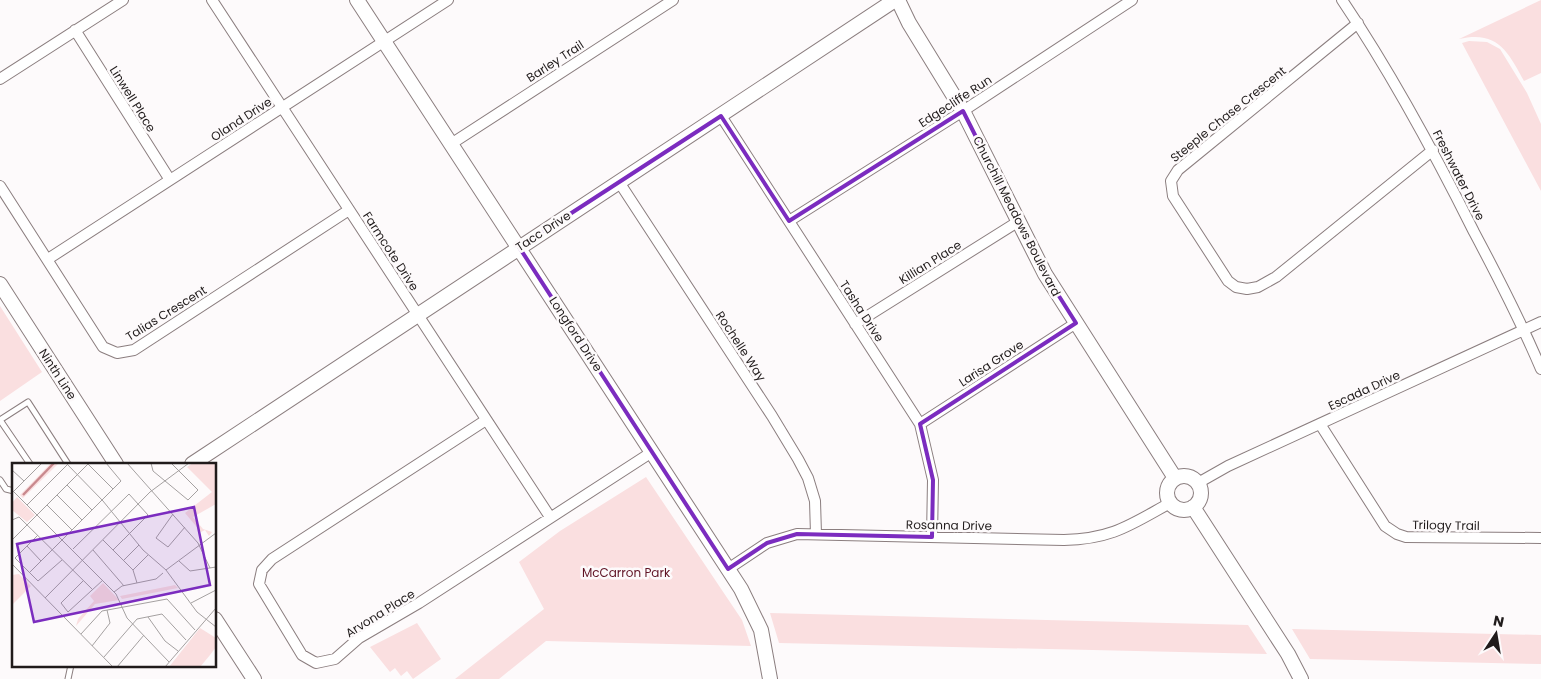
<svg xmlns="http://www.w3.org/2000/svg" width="1541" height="679" viewBox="0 0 1541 679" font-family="Poppins,sans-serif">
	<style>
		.green { fill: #fadfe0 }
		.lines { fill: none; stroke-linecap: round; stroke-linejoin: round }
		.lane-casing { stroke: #8b7e7f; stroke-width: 7 }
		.street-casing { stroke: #8b7e7f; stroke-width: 12 }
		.secondary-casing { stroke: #8b7e7f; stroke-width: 16 }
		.lane { stroke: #fff; stroke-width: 5 }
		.street { stroke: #fff; stroke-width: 10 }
		.secondary { stroke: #fff; stroke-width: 14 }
		.marked { fill: none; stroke: #7b2cbf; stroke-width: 4; stroke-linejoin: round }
		.labels { text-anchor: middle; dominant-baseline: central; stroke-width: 5; stroke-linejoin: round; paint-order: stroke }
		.street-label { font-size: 12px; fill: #201b1b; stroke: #fdfafb }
		.park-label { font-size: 12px; fill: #601324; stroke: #fdfafb }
		.inset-river { fill: none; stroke: #c9898e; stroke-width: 2.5 }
		.inset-road { fill: none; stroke: #a5a1a1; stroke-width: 1 }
		.view { fill: #7b2cbf; fill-opacity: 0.15; stroke: #7b2cbf; stroke-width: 2.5 }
		.inset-edge { fill: none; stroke: #201b1b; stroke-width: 2.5 }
	</style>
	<rect width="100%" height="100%" fill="#fdfafb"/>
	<path class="green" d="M1541,0V73L1524,81C1508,52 1498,30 1459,39Z
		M1469,41L1487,42L1500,49L1527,93L1541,124V191L1462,43Z
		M0,306L42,372L0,401Z
		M646,477L742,620L751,646L546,641L499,679H455L544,609L519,562L560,531Z
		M770,613L1248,625L1267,654L779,643Z
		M417,623L441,659L413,679L407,671L401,676L395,668L390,672L370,647Z
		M1292,629L1541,635V664L1310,659Z"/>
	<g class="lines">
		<g class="lane-casing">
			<path id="lane" d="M0,420L28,402L68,464
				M0,420L30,464
				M0,480L6,489L14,491
				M68,679L71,665"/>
		</g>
		<g class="street-casing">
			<path id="street" d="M212,0L550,517
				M1342,0C1392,74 1434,152 1474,232C1498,277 1521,322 1541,369
				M1358,23L1178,170L1171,181L1173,196L1228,281L1236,287L1247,289L1258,287L1276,277L1433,150
				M75,30L170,180
				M0,79L123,0
				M721,116L920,424L933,480L932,537
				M451,144L673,0
				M619,182L772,416L798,459L808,478L815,501L816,534
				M0,186L103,347L117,353L134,350L349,210
				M789,221L963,111L1132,0
				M48,259L448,0
				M855,324L1019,221
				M486,420L272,559L262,570L259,584L302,655L316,663L335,659L359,638L419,603L652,452
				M920,424L1076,323
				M1320,424L1385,526L1397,534L1406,537L1541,538
				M1198,483L1228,466L1541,322
				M728,569L767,543L797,534L1064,540C1112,539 1130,525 1170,503"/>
		</g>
		<g class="secondary-casing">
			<path id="secondary" d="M357,0L741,589L761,630L770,679
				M898,0L909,23L963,111L1045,274L1175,478
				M0,284L116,464
				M192,464L895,0
				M1167 493a17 17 0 1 1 34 0a17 17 0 1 1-34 0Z
				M1193,507L1288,654L1301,679
				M215,619L254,679"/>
		</g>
		<use href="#lane" class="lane"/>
		<use href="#street" class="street"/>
		<use href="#secondary" class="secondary"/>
	</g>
	<path class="marked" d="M963,111L1045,274L1076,323L920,424L933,480L932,537L797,534L767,543L728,569L519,247L721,116L789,221Z"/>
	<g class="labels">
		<g class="street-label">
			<text transform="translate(555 61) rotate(-33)">Barley Trail</text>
			<text transform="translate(133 99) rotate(58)">Linwell Place</text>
			<text transform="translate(955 101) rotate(-33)">Edgecliffe Run</text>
			<text transform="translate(1228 114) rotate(-39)">Steeple Chase Crescent</text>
			<text transform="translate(241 119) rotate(-33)">Oland Drive</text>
			<text transform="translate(1459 175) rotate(63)">Freshwater Drive</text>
			<text transform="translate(1017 216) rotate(63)">Churchill Meadows Boulevard</text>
			<text transform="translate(543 231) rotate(-33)">Tacc Drive</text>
			<text transform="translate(391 251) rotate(57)">Farmcote Drive</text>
			<text transform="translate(930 262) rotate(-32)">Killian Place</text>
			<text transform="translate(862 311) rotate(57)">Tasha Drive</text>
			<text transform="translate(166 313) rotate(-32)">Talias Crescent</text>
			<text transform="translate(576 334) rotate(57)">Longford Drive</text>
			<text transform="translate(741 346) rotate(57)">Rochelle Way</text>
			<text transform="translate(991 363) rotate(-33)">Larisa Grove</text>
			<text transform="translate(58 374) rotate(57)">Ninth Line</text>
			<text transform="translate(1364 390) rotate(-25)">Escada Drive</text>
			<text transform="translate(949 525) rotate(1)">Rosanna Drive</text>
			<text transform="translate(1446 525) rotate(1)">Trilogy Trail</text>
			<text transform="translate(380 613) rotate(-32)">Arvona Place</text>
		</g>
		<g class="park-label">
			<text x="626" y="572">McCarron Park</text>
		</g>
	</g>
	<g transform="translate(12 463)">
		<rect width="204" height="204" fill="#fdfafb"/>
		<path d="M39,0H47L11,35L8,32ZM181,0H204V41L181,54L191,66L200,69L197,73L193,67L189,69L173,50L200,29L175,4ZM5,34L23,52L15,59L0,47V40ZM7,111L19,123L0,142V112ZM91,120L107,137L83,141L64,163L66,156L82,138L78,133ZM163,122L166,125L110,136L108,133ZM188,165L204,175V184L198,192L188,204H157Z" fill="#fadfe0"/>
		<path class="inset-river" d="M11,32L42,0"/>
		<path class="inset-road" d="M54,0L91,38L131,87L154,107L185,149L204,164M115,0L186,80L198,105M139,0L141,8L176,37L186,27L159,0M76,1L101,26M0,7L12,18M55,22L80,47M0,27L104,131L115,155L157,199M0,30L30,0M45,32L70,57M15,42L57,0M35,42L60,67M161,51L144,75L156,84L173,64M0,57L7,54L81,127M26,72L3,95L26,118L50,97M0,77L77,0M91,77L121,107L125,120M15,83L29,98M61,86L117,31L136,52L101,87M81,87L112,123M111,98L127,82M167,98L178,108L204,104M0,101L101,204M121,107L136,92M154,107L204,70M17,110L109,18L94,0M71,118L49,140L56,149L91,117M102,129L110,123L144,116L151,110M33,135L138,29L177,0M179,140L204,127M136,154L153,178L166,188M69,171L90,148L155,136L183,167M80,183L98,160L95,147M92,194L125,156L150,151L174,177M105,204L132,172M153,204L204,145"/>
		<path class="view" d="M182,44L198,122L22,159L5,81Z"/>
		<rect width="204" height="204" class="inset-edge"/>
	</g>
	<g transform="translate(1496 634) rotate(12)" stroke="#fdfafb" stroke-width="4" paint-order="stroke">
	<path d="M0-4L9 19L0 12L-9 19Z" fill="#201b1b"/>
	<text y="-8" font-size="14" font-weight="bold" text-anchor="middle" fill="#201b1b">N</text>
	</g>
</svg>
